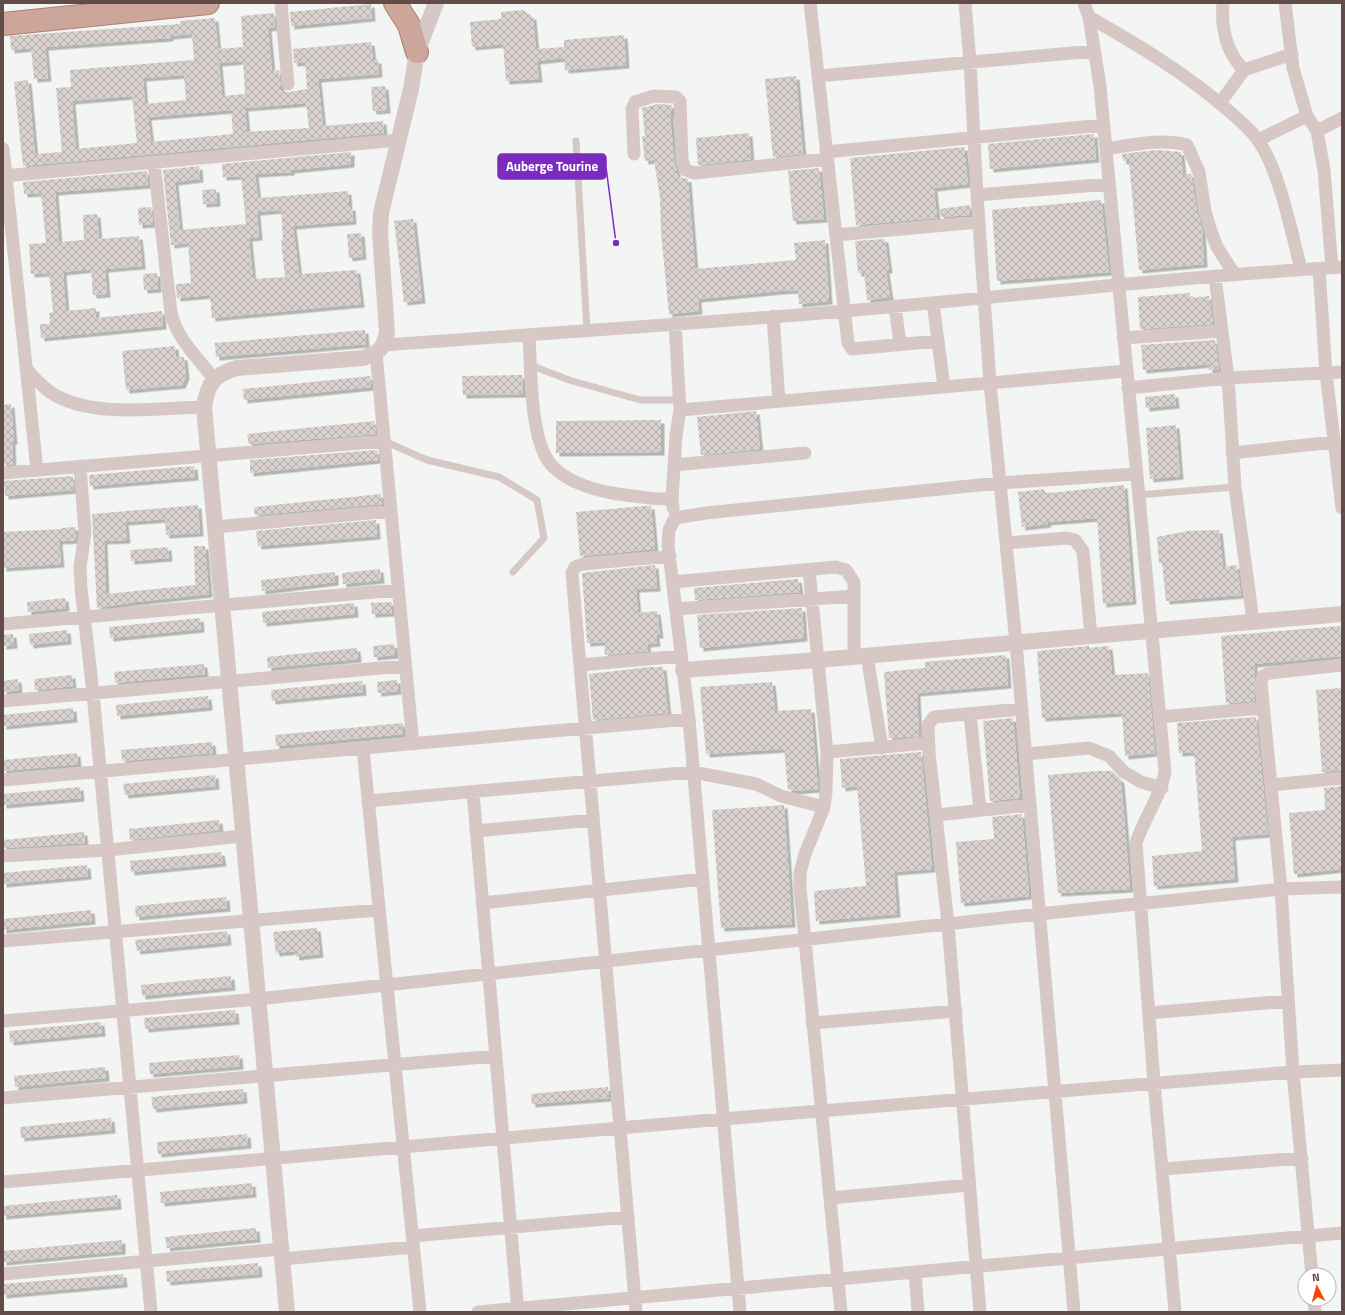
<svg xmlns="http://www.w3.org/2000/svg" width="1345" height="1315" viewBox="0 0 1345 1315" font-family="'Titillium Web',sans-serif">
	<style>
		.building { fill: url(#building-cross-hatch); fill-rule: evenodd; filter: url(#shadow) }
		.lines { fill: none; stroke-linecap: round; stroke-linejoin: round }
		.trunk-casing { stroke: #b17f70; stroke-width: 24 }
		.service { stroke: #d8c8c5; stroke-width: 7 }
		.minor { stroke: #d8c8c5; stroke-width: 13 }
		.tertiary { stroke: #d8c8c5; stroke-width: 16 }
		.trunk { stroke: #cca59b; stroke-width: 22 }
		.leader { fill: none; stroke: #7b2cbf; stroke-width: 1.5 }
		.callout-dot { fill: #7b2cbf; stroke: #fff; stroke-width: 1.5 }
		.callout { fill: #7b2cbf; stroke: #7b2cbf; stroke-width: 1.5 }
		.callout-label { font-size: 13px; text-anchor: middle; font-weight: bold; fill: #fff }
	</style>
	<defs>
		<pattern id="building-cross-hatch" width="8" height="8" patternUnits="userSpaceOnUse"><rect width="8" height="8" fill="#d8d1ce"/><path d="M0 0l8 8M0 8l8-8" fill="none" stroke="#b3aca9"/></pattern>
		<filter id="shadow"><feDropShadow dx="3.5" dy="3.5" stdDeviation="0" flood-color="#0004"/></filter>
	</defs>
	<rect width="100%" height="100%" fill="#f2f5f4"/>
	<path class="building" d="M371,4L372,18L291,26L290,12Z
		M523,10L533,17L536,49L564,47V40L624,35L626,65L565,70L564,58L537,61L539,79L506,81L503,44L472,47L470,22L501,19V12Z
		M274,13L275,27L268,28L272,71L279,70L281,91L289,92L307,89L305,62L294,63L293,49L371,42L373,60H378L379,74L318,79L323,126L383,121L384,133L23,166L14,82L28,80L35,154L62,152L56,88L71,87L70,70L194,60L192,34L170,36V38L45,47L48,78L34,79L31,48L11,50L10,36L180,24V21L215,18L218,49L243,47L241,16ZM243,61L245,94L222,96L219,63ZM184,75L186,100L145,104L143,78ZM132,96L137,143L76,149L72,101ZM306,103L309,128L247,132L245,108ZM231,110L233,134L151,142L148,117Z
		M796,76L803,154L773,157L765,79Z
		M385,86L387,110L373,111L371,87Z
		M658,104L672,105V114H670L674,160L678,177L688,179L695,269L796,260L794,243L825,240L829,301L799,304L798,290L779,291L698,299L699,311L669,314L661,233L660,198L654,160L645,161L642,136H645L642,108Z
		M749,133L751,159L698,165L696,138Z
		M1094,134L1096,159L990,169L988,144Z
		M964,147L968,184L934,188L937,218L856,225L850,158Z
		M1157,150L1181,152L1183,174H1191L1197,212L1202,227L1204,264L1139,270L1129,161H1123L1122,154Z
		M351,152V164L291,170V172L255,174L258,198L348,191L349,207H352L353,221L293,226L299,274L357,270L361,304L212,318L210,295L177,298L176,284L191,283L188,243L171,245L163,170L199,166L200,179L175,182L180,230L246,224L241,176L223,177L222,164ZM281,210L283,239L281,240L285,277L253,279L249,238L259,237L257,212Z
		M819,168L824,219L793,221L788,171Z
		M147,171L148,185L55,192L59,242L84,240L83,215L97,214L99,239L139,236L141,252L142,266L105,269L107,294L93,295L91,269L63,272L66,311L96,308V318L162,311L163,326L41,338L40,324H50L49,313L53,312L49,273L31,274L29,244L46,243L41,193L24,194L23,182Z
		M216,189L217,203L203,204L202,190Z
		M1101,200L1109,272L997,281L992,210Z
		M970,205V215L941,217L940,209Z
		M151,207L153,224L139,225L138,208Z
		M413,219L422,300L404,302L394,221Z
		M361,233L363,256L349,258L347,234Z
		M885,239L889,270H886L890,297L867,300L864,273H858L855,241Z
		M157,273L158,289L144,290L143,274Z
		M1190,293V298L1209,296L1213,324L1140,329L1138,297Z
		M365,330L366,344L216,357L215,343Z
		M1215,340L1219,369L1209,370V364L1143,370L1141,345Z
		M175,346L176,357H184L186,376L182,385L126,390L122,351Z
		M522,375L523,394L463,395L462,376Z
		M370,376L371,387L244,400L243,389Z
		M1175,394L1176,405L1146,408L1145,397Z
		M11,404L14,441H12L13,464L3,465V405Z
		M756,411L760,449L701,455L697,417Z
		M661,420V452L556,453V421Z
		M374,421L376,434L249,444L247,434Z
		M1176,425L1180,476L1150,479L1146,428Z
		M377,450L378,460L250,473V460Z
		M194,466L195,477L90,486L89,475Z
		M73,476L74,490L5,496L4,481Z
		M1124,485L1133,601L1103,604L1097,518L1047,522L1048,524L1022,527L1018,492L1044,489L1045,493L1060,492Z
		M381,494L382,504L255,515L254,507Z
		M198,505L200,533L166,535L165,519L125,522L127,540L104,541L106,594L195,585L194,546H205L209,594L135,602L97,608L92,514Z
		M645,506H651L655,549L580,556L576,512Z
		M376,520L377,536L258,546L256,531Z
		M76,527V540L59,541L61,564L3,568V532L61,529V528Z
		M1219,530L1223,567L1237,565L1241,595L1166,601L1162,563H1159L1157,537L1188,531Z
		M168,547L169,558L131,561L130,550Z
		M655,565L657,588L636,589L638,613L657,611L660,635H656L657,643L647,644L648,651L605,655L604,642L587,643L582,573Z
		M380,569L381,580L343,584L342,573Z
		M335,572V582L262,591L261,580Z
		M798,579L800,592L695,600L694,588Z
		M65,598L66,608L28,612L27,602Z
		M392,602V613L372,614L371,603Z
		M354,603L355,614L263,623L262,612Z
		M802,608L804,638L700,648L697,615Z
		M200,618L201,629L110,638L109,627Z
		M1340,626L1342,656L1254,664L1255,701L1226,703L1221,636Z
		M67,630L68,641L30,645L29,634Z
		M13,634L14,645L3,646V635Z
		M394,644L395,655L374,657L373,646Z
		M1089,646V648L1109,646L1112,675L1148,673L1155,753L1125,756L1122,713L1042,718L1037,651Z
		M357,648L358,659L268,668L267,657Z
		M1006,655L1008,685L917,693L919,736L889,738L884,672L925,668V662Z
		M204,664L205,674L115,683L114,672Z
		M649,667H663L668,713L593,720L589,674Z
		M72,675L73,686L35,690L34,679Z
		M18,679L19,690L3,692V681Z
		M397,680L398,691L378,693L377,682Z
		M362,681L363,692L272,701L271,690Z
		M772,682L775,711L811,709L818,789L795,791L788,789L784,749L706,754L700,687Z
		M1342,688V770L1322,772L1316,690Z
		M208,696L209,707L117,716L116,705Z
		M73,708L74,719L3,726V715Z
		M1256,717L1268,834L1232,837L1235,879L1154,886L1152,856L1202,851L1194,752L1179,753L1177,723Z
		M1013,718L1020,798L990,801L983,721Z
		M403,723V734L276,746L275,735Z
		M212,742L213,753L122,761L121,750Z
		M921,752L932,869L894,872L897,914L816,921L814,891L866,886L857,786L842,788L840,759Z
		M77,753L78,764L3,771V760Z
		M1096,771H1112L1121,780L1130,889L1058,893L1048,775Z
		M215,775L216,786L125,795L123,784Z
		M1342,786V869L1294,874L1289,813L1325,810L1324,788Z
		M80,787L81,798L3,805V794Z
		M784,805L792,924L721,928L712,810Z
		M1022,814L1029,896L961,903L956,842L994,839L992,817Z
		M219,820L220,830L130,840L129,829Z
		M84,832L85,843L3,848V840Z
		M221,852L223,863L131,872L130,861Z
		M87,865L88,876L3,884V873Z
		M226,897L227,908L136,917L135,906Z
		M91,910L92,921L3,930V919Z
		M317,928L320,954L296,957L295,951L276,953L273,932Z
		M227,931L228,942L137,951L135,940Z
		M231,976L232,987L142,996L141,985Z
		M235,1010L236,1021L145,1029L144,1018Z
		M101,1022L102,1033L10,1042L9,1031Z
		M239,1055L240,1066L150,1074L149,1063Z
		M105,1067L106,1078L15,1087L14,1076Z
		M608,1087L609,1098L532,1104L531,1094Z
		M243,1089L244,1100L153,1109L151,1097Z
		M111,1118L112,1130L21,1138L20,1127Z
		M247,1134L248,1145L158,1154L157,1142Z
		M252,1183L253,1194L161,1203L160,1192Z
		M117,1195L118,1206L3,1216V1206Z
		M256,1228L257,1239L167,1248L165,1237Z
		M122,1240V1251L3,1262V1251Z
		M258,1263L259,1274L167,1282L166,1271Z
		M123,1274L124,1284L3,1295V1284Z"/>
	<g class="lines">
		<g class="trunk-casing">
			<path id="trunk" d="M395,3L409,25L417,52
				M3,24L208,3"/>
		</g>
		<path class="service" d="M576,141L587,331
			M530,365L569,380L640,400H679
			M384,441L427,460L499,477L537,500L544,538L513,572
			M1137,495L1235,487"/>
		<path class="minor" d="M281,3L288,84
			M810,3L848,343L852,349L938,341
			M965,3L970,62L977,195L990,383L1016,643L1074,1312
			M1084,3L1089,17L1100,86L1165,772C1160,798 1144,818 1136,843L1154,1083L1175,1312
			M1285,3L1293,68L1307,116L1317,131L1324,170L1332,268
			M1089,17C1138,45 1187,74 1230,112C1239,120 1250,129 1258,140C1280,172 1291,231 1301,269
			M1244,70L1292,54
			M818,76L1094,51
			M1220,103L1244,70C1226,52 1221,28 1223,3
			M1317,131L1342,118
			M1258,140L1307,116
			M3,149L37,470
			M1106,149C1133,145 1160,138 1187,145L1199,172L1205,211L1211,231L1217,247L1235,275
			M826,152L1103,125
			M634,154L632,109L635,102L654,96L676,97L680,101L682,160L685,170L695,173L827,159
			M154,163L171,313C177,339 198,358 214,379
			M3,176L399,140
			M977,195L1109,184
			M836,235L979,222
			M1319,269L1326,373L1342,508
			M1215,277L1228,378L1235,487L1253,621
			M933,303L944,387
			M895,306L900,344
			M773,316L779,401
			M529,336C531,369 530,436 549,462C564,482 594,490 617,494C636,496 653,500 672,499
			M1123,338L1222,331
			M384,345C538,334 692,324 846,311C1012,296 1177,277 1342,267
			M376,353L413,744
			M26,368C33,377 41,385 50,392C90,419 158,408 204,407
			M1128,388L1228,378L1342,372
			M680,410L1126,371
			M1232,453L1334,442
			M674,465L805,453
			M80,466L85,533L80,567L81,588L93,693L151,1312
			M3,473L384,441
			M673,508L672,499L676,435L680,410L675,323
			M214,527L391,511
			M1006,543L1067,538L1075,540L1083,551L1091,636
			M809,570L827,752L928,743L948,924L980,1312
			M673,582L836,567L846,570L854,582V657
			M676,609L854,596
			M3,624L398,590
			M867,656L882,748
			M580,665L681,656
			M3,701L405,666
			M970,714L980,810
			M1159,717L1263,708
			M363,749L420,1312
			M929,750L928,725L934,717L1022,709
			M827,752L826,792L824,807L805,854L800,873V888L841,1312
			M1026,754L1089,748L1109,756L1124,772L1141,782L1162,788
			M3,780L689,719
			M1271,785L1342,778
			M473,792L518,1312
			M368,801L693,772L756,784L781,796L824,807
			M937,815L1030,805
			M476,831L593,820
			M3,856L108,850L243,836
			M482,903L703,879
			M3,941L379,910
			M1149,1013L1288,1001
			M3,1021L258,999L1039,914L1281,889L1342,887
			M812,1023L956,1011
			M3,1098L496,1056
			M1163,1169L1302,1158
			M3,1182L723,1119L1293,1072L1342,1070
			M830,1198L969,1185
			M412,1236L628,1217
			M282,1259L413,1247
			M915,1272L918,1312
			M3,1274L281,1249
			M1312,1275L1293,1072L1281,889L1261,683L1263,676L1269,673L1342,665
			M1314,1299L1315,1312
			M478,1312L1342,1233
			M636,1312L572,573L575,567L583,564L670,556
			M740,1312L689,719L668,545L669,530L675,518L706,513L999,483L1135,474"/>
		<path class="tertiary" d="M683,670L818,660L1342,614
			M287,1312L204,407C208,383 213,375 237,368L363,358C380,352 383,350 387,332L380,233L381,213L411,89L417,52L436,3"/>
		<use href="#trunk" class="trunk"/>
	</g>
	<path class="leader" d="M616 243L606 167"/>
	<circle class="callout-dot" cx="616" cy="243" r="4"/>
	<rect class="callout" x="498" y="154" width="108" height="25" rx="4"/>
	<g class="callout-label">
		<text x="552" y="171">Auberge Tourine</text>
	</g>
	<rect width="1345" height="1315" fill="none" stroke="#624c48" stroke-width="8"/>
	<g transform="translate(1317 1287) rotate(354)"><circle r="19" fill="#ffffff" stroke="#c0b7b6"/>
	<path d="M0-3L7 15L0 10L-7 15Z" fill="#fa4707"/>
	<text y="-6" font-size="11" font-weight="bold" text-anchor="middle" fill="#624c48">N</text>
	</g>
</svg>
